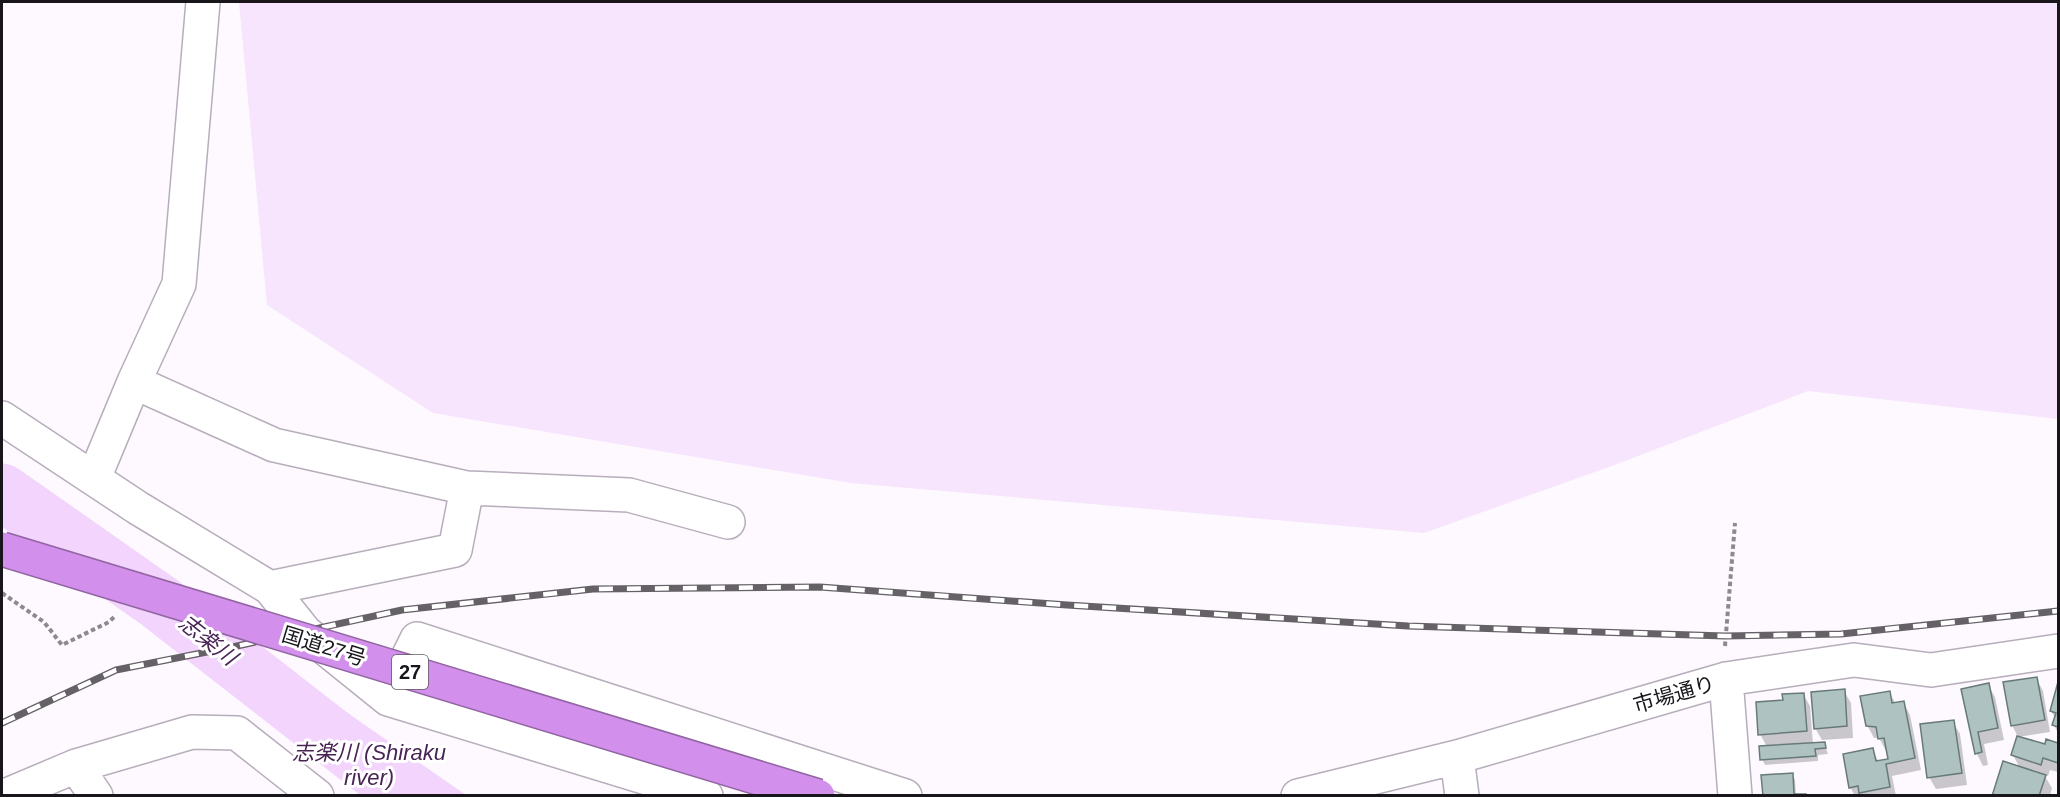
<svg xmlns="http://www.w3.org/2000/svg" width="2060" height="797" viewBox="0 0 2060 797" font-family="Helvetica,'Noto Sans JP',sans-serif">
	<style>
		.green { fill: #f6e5fc }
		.water { fill: #f2d4fd }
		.shadow { fill: #0003 }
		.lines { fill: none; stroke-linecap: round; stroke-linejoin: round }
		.river { stroke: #f2d4fd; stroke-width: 57 }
		.building { fill: #aec2c1; stroke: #677a78; stroke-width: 1.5 }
		.minor-casing { stroke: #b7adbb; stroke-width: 36 }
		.path { stroke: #8d8a8f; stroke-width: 4; stroke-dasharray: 4.5 3; stroke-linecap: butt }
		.minor { stroke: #fff; stroke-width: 33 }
		.rail-casing { stroke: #656167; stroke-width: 7 }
		.rail { stroke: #fff; stroke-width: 4.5; stroke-dasharray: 14; stroke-linecap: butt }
		.highway-bridge-casing { stroke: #9165a2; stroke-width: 36; stroke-linecap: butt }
		.highway-bridge { stroke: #d28feb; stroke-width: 33 }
		.labels { text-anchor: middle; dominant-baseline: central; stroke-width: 6; stroke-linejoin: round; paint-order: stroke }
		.shield { fill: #fff; stroke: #5e5c5f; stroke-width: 1.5 }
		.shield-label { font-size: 20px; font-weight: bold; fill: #19161b }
		.street-label { font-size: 21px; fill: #19161b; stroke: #fff }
		.water-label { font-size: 22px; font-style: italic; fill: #482455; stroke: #fff }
	</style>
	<rect width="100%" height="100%" fill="#fdf9ff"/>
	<path class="green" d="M239,2H2058V419L1808,391L1609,467L1424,533L851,483L433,413L267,305Z"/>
	<path class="water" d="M297,678L466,795H360L232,694Z"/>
	<path class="shadow" d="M2036,678L2043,691L2050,732L2018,737L2012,725Z
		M1988,685L1995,697L2004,740L1984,744L1988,765L1983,766L1977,754L1963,690Z
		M2058,687V733L2054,725L2056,719L2051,711Z
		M1844,691L1851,703L1853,738L1822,740L1815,728Z
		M1889,692L1896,704L1903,702L1910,715L1921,770L1892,776L1896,796H1855L1850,787L1872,750L1879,762L1890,760L1888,750L1886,751L1879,738H1874L1867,725Z
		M1803,694L1810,706L1813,744L1824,743L1828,754L1818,755V761L1765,765L1762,759L1767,747L1760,734L1784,702Z
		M1953,722L1960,734L1967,785L1936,789L1929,777Z
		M2047,741L2058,745V772L2050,770L2048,776L2044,775L2052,788L2050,796H1994L2020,768L2013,755L2046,746Z
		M1792,774L1795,780L1796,796H1764Z"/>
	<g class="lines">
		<path class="river" d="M2,492L159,602L408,796"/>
	</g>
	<path class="building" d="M2037,677L2045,720L2011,726L2003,682Z
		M2058,682V727L2052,725L2056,713L2050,711Z
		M1989,683L1998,728L1978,732L1982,752L1975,754L1961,689Z
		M1845,689L1847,726L1814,729L1811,692Z
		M1890,691L1892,703L1904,701L1915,758L1886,764L1890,787L1859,793L1858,786L1849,788L1843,754L1873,748L1876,761L1888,759L1884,738L1878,739L1876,727L1866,726L1860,696Z
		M1804,693L1807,731L1758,735L1756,702L1783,700L1782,694Z
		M1954,720L1962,773L1927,778L1920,724Z
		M2017,736L2045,744L2046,739L2058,743V763L2043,758L2041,765L2011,755Z
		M1825,742L1826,748L1815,749L1816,756L1760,760L1759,746Z
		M2003,761L2046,775L2039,796H1992Z
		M1793,773L1794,794H1806V796H1763L1761,775Z"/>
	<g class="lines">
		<g class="minor-casing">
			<path id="minor" d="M134,382L274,445L467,488L629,495L728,522
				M2,418L138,508L270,588L305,632L388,699L706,796
				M94,478L134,382L179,284L203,2
				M270,588L455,550L467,488
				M1726,679L1735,796
				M390,694L417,639L905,796
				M1457,757L1462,796
				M76,766L96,796
				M5,796L76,766L192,732L237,733L317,796
				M1298,796L1457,757L1726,679L1854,660L1931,670L2058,651"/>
		</g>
		<path class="path" d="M2,593L44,622L62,645L109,622L114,617
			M1725,646L1735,523"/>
		<use href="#minor" class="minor"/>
		<g class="rail-casing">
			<path id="rail" d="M2,723L116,670L237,646L402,610L593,589L820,587L1067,605L1408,626L1725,636L1841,634L2058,611"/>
		</g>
		<use href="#rail" class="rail"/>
		<g class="highway-bridge-casing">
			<path id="highway-bridge" d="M2,549L818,796"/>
		</g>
		<use href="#highway-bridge" class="highway-bridge"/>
	</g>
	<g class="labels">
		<rect class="shield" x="392" y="655" width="36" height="34" rx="4.5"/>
		<g class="shield-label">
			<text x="410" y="672">27</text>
		</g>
		<g class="street-label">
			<text transform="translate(324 646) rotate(17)">国道27号</text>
			<text transform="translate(1674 694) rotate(-16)">市場通り</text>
		</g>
		<g class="water-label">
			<text transform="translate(208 640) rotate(38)">志楽川</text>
			<text x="369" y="752">志楽川 (Shiraku<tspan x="369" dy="25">river)</tspan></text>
		</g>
	</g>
	<rect width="2060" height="797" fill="none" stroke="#19161b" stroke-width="6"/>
</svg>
